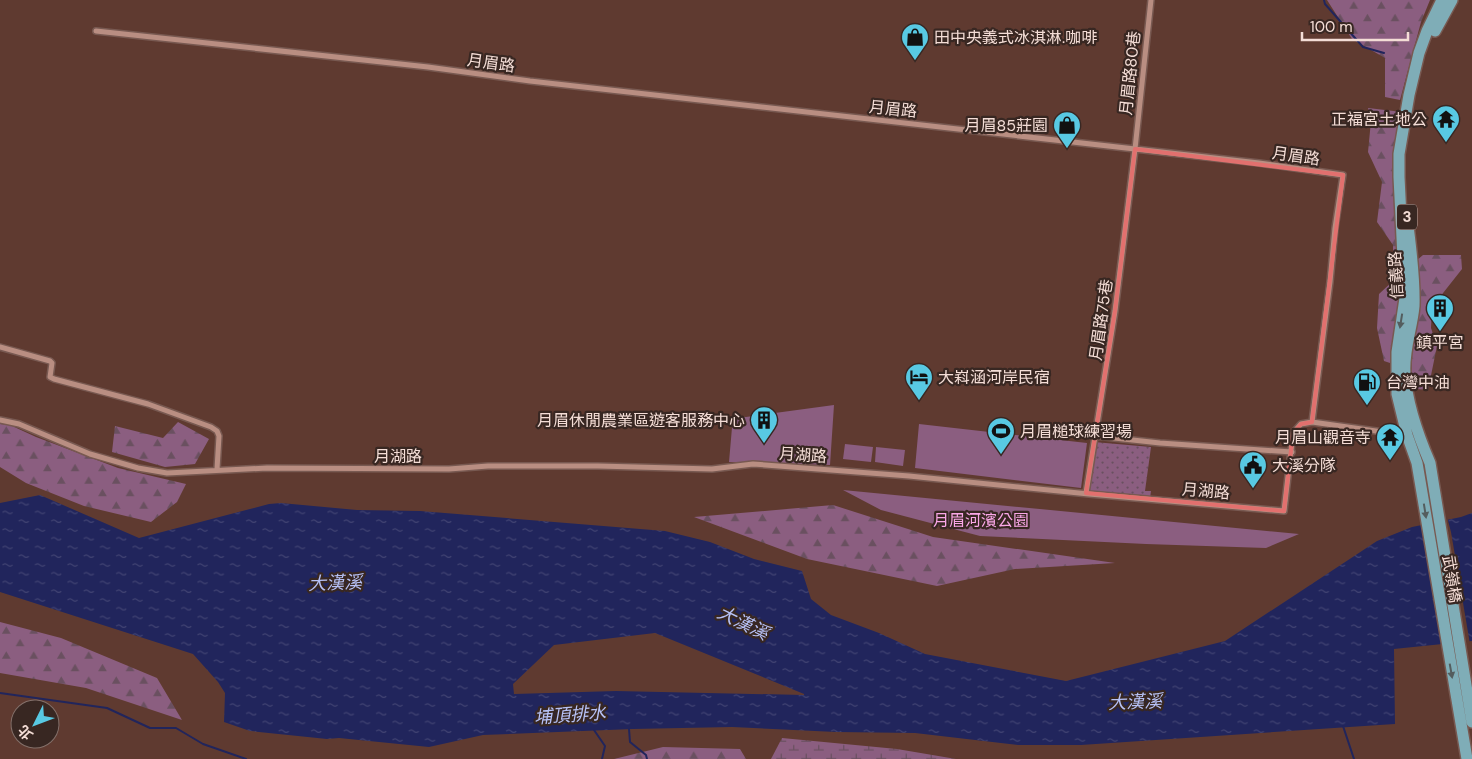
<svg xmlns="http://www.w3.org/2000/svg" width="1472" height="759" viewBox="0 0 1472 759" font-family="'DM Sans','Noto Sans TC',sans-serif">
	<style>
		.grass { fill: url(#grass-dots) }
		.forest { fill: url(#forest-firs) }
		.wetland { fill: url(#wetland-marsh) }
		.park { fill: #8b5e80 }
		.water { fill: url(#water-ripples); fill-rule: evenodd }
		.pier { fill: #5f3a30 }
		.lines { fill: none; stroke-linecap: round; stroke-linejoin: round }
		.stream { stroke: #21255c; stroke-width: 2 }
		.minor-casing { stroke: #785951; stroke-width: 8 }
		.primary-casing { stroke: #785951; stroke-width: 14 }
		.minor { stroke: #b98e82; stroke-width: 5 }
		.primary { stroke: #7fadb7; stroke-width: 11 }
		.oneway { fill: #545d5e }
		.marked { fill: none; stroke: #e2706e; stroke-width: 4; stroke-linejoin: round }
		.labels { text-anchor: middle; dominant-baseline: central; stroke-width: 4.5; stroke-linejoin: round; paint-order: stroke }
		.shield { fill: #382722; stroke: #bca6a0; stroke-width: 1 }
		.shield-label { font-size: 15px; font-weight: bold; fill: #f4ddd6 }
		.poi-label { font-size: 16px; fill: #f4ddd6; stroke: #382722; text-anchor: start }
		.street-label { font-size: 16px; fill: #f4ddd6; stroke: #382722 }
		.park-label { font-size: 16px; fill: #faa7e7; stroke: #382722 }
		.water-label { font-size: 18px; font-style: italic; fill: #b7c2f7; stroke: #382722 }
	</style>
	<defs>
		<pattern id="grass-dots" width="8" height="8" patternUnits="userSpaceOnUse" patternTransform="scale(1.25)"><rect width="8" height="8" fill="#8b5e80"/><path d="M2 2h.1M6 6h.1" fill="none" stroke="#6a5060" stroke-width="1.8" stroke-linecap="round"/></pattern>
		<pattern id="forest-firs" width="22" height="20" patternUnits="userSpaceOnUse" patternTransform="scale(1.25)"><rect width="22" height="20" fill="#8b5e80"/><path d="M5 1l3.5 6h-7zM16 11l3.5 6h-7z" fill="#6a5060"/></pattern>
		<pattern id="wetland-marsh" width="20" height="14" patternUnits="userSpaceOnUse" patternTransform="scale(1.25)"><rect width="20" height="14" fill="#8b5e80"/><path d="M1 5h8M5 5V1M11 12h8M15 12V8" fill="none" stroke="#6a5060"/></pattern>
		<pattern id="water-ripples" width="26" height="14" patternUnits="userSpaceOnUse" patternTransform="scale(1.25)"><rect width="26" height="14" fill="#21255c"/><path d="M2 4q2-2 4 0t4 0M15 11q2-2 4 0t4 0" fill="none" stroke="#424473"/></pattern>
	</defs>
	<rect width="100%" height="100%" fill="#5f3a30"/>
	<path class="grass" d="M1094,442L1151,447L1145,491H1151L1150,498L1087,493Z"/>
	<path class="forest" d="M1327,0H1430L1421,22L1400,100L1385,97V58L1352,39Z
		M1368,108L1402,112L1401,300L1394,350L1390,363L1384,361L1377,328L1379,294L1393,281V245L1377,222L1382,182L1368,152L1371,121Z
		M1423,255H1461L1462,269L1432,307L1431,328L1437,346L1428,390L1417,389L1411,382L1416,261Z
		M178,422L209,439L195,464L165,467L112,452L115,426L163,438Z
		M0,424L10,425L36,437L118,468L186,484L177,502L151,522L84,506L26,483L0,467Z
		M833,505L933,537L1115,563L1015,569L937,586L807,559L694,517Z
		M0,622L61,638L157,678L182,720L86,688L0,673Z
		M663,747L740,749L746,759H614Z"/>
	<path class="wetland" d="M782,738L897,749L956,759H771Z"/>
	<path class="park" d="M834,405L830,465L729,462L733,416L746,417Z
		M919,424L1087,443L1081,488L915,468Z
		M845,444L873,447L871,462L843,459Z
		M876,447L905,450L903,466L875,462Z
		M843,490L1299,534L1266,548L1146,544L980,536L881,510Z"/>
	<path class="water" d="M40,495L139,538L269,504L281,503L357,510L420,511L665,531L710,542L754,559L802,571L811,599L831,615L879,633L925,654L1066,681L1225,641L1377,541L1412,527L1461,517L1472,513V641L1394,649L1395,724L1081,745H1018L915,733L836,732L732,727L633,729L483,735L429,747L339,738L327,739L250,731L224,722L225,693L218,682L193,654L0,592V503ZM655,633L804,694V695L616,691L514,694L513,684L554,645Z"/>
	<path class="pier" d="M1447,517L1451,532L1470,644L1444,646L1423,522Z"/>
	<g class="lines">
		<path class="stream" d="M1324,0L1325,4L1363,47L1384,53
			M0,693L107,708L150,728H176L203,744L246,759
			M1343,726L1354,759
			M629,729L630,742L646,755L647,759
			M594,730L605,746L602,759"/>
		<g class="minor-casing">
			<path id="minor" d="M96,31L428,67L530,81L1135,149L1259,163L1343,175L1335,228L1330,282L1312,422L1383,432L1390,431L1406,435
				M0,347L50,361L52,363L50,377L54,379L148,404L211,427L217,431L219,436L217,469
				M0,420L19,424L90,454L138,468L167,473L267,468L449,469L488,466H598L712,469L753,464L909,476L1089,494L1284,511L1293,433L1301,424L1312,422
				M1096,436L1160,443L1292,452
				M1086,493L1115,311L1135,149L1151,0"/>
		</g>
		<g class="primary-casing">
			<path id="primary" d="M1442,0L1427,31L1419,53L1409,95L1399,154V177L1405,298L1397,352V394L1407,435L1417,463L1467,759
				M1435,31L1452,0
				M1408,225C1411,252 1415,279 1414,306C1412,329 1403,351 1405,374C1407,405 1418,435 1430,463L1472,722"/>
		</g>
		<use href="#minor" class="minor"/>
		<use href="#primary" class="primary"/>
	</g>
	<defs><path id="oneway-solid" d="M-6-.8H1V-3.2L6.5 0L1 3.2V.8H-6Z" transform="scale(1.25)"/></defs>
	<g class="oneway">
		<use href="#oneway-solid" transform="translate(1401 321) rotate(99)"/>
		<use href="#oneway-solid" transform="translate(1425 511) rotate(81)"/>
		<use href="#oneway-solid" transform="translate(1451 671) rotate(80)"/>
	</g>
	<path class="marked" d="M1135,149L1343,175L1312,422L1301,424L1293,433L1284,511L1086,493L1115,311Z"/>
	<defs>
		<g id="shop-pin" transform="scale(1.4375)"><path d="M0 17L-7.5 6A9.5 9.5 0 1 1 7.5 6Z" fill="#58c9e3" stroke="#382722"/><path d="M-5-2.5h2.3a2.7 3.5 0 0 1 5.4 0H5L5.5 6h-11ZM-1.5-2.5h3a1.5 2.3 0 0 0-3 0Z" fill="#111"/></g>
		<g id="temple-pin" transform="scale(1.4375)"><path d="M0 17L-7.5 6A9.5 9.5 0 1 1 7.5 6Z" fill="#58c9e3" stroke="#382722"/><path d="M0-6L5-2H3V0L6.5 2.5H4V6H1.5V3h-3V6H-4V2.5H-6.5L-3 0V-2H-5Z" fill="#111"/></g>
		<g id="building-pin" transform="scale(1.4375)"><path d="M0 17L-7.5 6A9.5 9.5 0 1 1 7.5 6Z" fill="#58c9e3" stroke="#382722"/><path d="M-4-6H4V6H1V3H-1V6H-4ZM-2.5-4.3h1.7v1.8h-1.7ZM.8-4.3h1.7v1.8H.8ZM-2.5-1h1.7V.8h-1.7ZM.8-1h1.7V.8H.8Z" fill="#111"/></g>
		<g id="hotel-pin" transform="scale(1.4375)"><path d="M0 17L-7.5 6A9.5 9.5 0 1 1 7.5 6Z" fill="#58c9e3" stroke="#382722"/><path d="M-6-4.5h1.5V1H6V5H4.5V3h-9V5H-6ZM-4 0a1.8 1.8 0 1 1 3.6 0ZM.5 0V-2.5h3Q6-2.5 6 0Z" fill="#111"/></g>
		<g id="fuel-pin" transform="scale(1.4375)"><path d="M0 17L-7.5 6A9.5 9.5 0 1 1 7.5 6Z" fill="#58c9e3" stroke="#382722"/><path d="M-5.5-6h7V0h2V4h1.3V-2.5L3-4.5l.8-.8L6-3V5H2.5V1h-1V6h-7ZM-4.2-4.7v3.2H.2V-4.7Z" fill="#111"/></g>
		<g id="stadium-pin" transform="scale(1.4375)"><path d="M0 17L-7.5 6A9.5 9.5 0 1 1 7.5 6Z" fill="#58c9e3" stroke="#382722"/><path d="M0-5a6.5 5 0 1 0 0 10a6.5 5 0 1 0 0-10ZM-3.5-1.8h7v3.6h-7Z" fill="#111"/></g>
		<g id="civic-pin" transform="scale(1.4375)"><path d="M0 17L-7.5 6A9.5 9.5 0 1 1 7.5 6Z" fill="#58c9e3" stroke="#382722"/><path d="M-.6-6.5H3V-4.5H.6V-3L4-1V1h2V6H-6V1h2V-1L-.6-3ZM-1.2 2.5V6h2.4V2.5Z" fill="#111"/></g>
	</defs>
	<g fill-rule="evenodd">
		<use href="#shop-pin" x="915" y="37"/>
		<use href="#temple-pin" x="1446" y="119"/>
		<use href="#shop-pin" x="1067" y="125"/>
		<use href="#building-pin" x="1440" y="308"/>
		<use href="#hotel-pin" x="919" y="377"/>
		<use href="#fuel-pin" x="1367" y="382"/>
		<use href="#building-pin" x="764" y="420"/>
		<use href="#stadium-pin" x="1001" y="431"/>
		<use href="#temple-pin" x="1390" y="437"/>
		<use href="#civic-pin" x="1253" y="465"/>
	</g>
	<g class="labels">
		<rect class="shield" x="1397" y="204.5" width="20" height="25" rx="4"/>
		<g class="shield-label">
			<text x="1407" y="217">3</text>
		</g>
		<g class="poi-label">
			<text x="934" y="37">田中央義式冰淇淋.咖啡</text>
			<text x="1427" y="119" text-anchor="end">正福宮土地公</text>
			<text x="1048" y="125" text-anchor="end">月眉85莊園</text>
			<text x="1440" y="342" text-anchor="middle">鎮平宮</text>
			<text x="938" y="377">大嵙涵河岸民宿</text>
			<text x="1386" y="382">台灣中油</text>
			<text x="745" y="420" text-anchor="end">月眉休閒農業區遊客服務中心</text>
			<text x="1020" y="431">月眉槌球練習場</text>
			<text x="1371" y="437" text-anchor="end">月眉山觀音寺</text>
			<text x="1272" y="465">大溪分隊</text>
		</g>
		<g class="street-label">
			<text transform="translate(491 63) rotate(8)">月眉路</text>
			<text transform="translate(1130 73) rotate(-84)">月眉路80巷</text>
			<text transform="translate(893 109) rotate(6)">月眉路</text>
			<text transform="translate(1296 156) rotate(8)">月眉路</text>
			<text transform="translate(1396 275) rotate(-93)">信義路</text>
			<text transform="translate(1101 320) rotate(-82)">月眉路75巷</text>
			<text transform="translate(803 455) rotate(4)">月湖路</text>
			<text x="398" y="456">月湖路</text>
			<text transform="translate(1206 491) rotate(5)">月湖路</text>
			<text transform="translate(1452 579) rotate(81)">武嶺橋</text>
		</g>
		<g class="park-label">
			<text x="981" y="520">月眉河濱公園</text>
		</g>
		<g class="water-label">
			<text transform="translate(335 583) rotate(-2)">大漢溪</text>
			<text transform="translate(743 623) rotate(26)">大漢溪</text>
			<text transform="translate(1135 702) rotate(-2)">大漢溪</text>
			<text transform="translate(570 715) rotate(-4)">埔頂排水</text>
		</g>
	</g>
	<g transform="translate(35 724) rotate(228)"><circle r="24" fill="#382722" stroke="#83706a"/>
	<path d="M0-4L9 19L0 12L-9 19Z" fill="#58c9e3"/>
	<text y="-8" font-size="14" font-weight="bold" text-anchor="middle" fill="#f4ddd6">北</text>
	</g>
	<path d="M1302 32v8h106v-8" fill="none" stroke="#f4ddd6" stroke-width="2.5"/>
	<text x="1310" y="32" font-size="15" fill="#f4ddd6" stroke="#382722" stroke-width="4" paint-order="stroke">100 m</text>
</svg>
